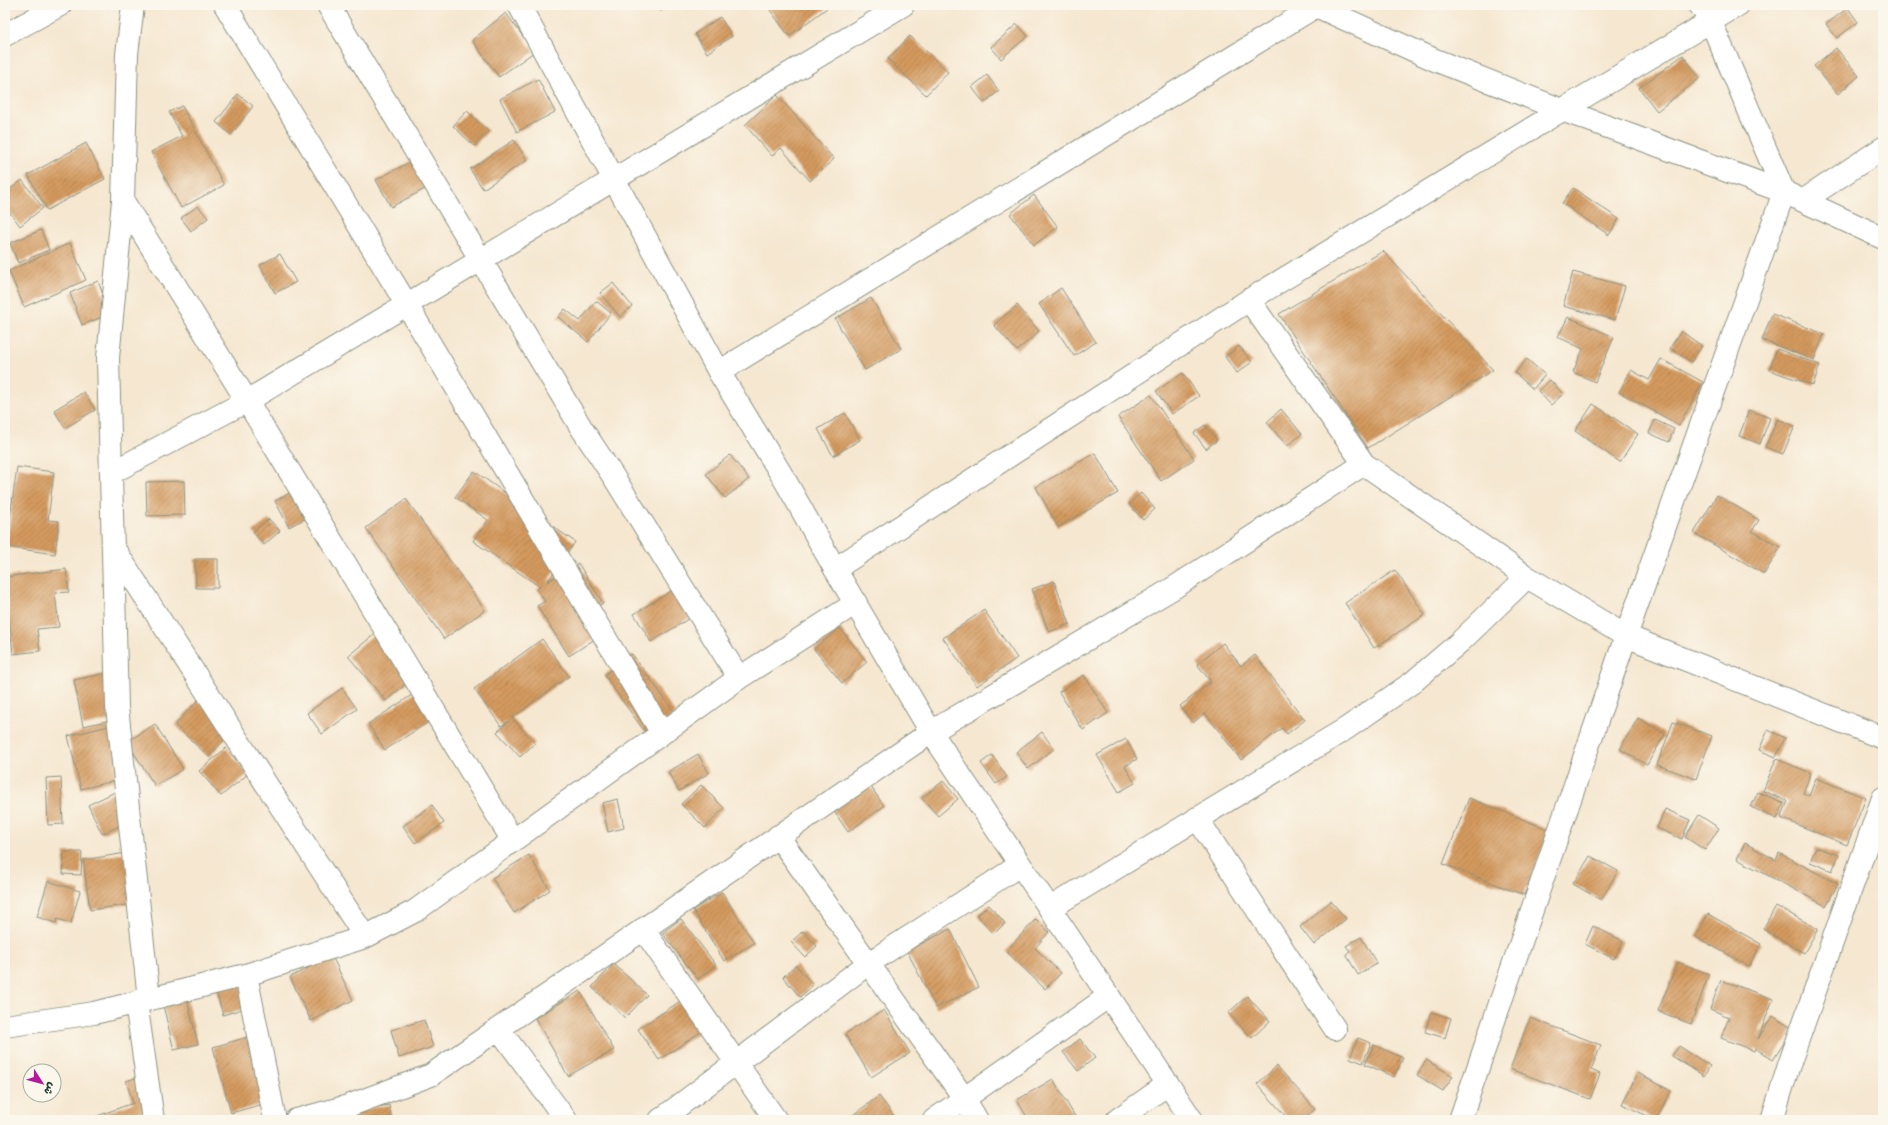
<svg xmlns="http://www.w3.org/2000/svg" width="1888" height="1125" viewBox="0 0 1888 1125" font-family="'Balsamiq Sans','Playpen Sans Arabic',sans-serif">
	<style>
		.building { fill: url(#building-hatch) }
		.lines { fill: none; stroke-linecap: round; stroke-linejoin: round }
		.street-casing { stroke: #8a9282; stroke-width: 24 }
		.secondary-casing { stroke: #8a9282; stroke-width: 24 }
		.street { stroke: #fff; stroke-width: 22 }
		.secondary { stroke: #fff; stroke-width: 22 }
	</style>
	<defs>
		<pattern id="building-hatch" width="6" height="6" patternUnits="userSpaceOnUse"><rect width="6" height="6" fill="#d49a5e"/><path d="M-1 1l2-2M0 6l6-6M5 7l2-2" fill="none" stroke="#ab7f4e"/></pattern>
	</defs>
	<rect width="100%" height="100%" fill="#fbf7ec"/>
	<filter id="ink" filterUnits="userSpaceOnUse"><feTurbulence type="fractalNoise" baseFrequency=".025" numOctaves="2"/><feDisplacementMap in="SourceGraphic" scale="8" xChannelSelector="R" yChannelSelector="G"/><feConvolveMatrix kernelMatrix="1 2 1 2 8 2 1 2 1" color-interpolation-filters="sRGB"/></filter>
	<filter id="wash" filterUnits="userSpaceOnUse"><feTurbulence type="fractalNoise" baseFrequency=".012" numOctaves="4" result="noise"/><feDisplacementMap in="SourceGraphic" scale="16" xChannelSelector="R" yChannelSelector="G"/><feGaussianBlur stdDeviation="0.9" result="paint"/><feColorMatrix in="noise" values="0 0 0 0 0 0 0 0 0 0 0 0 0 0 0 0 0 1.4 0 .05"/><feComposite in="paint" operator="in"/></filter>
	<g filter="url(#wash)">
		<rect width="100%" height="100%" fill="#f5e7d0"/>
		<g id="blocks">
			<path class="building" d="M658,5H674L660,11Z
				M768,5H831L789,36L767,6Z
				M1848,8L1858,22L1837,38L1826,24Z
				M506,13L534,52L499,77L472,40Z
				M720,17L732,36L707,53L695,34Z
				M1017,24L1028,36L1001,59L991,47Z
				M910,36L948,72L926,95L888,59Z
				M1836,48L1859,76L1838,94L1814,66Z
				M1683,55L1700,78L1657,111L1639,88Z
				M987,75L999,91L984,103L972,87Z
				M538,79L555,112L517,132L500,99Z
				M238,94L253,106L231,135L216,122Z
				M777,95L834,159L810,181L781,148L772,156L745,125Z
				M182,106L224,185L181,208L151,152L182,136L169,112Z
				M467,111L488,131L474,146L453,126Z
				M514,140L527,160L483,189L470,169Z
				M86,143L105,179L47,210L28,175Z
				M419,157L434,184L391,207L376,180Z
				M22,180L43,208L20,226L5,206V193Z
				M1573,188L1619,219L1609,235L1562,203Z
				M1034,195L1058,227L1034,245L1010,214Z
				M198,206L208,218L191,231L181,218Z
				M41,230L49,250L18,263L10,243Z
				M70,243L86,280L24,307L9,271Z
				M1383,251L1493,370L1368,448L1279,314Z
				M280,254L296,282L275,293L260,265Z
				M1573,272L1625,286L1615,320L1563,306Z
				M98,281L110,314L82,325L70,293Z
				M613,283L632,306L620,317L600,293Z
				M1061,288L1096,342L1074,356L1039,304Z
				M871,298L901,349L865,370L835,319Z
				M596,301L611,313L588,342L558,317L565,309L580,321Z
				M1017,305L1039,331L1017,351L994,325Z
				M1772,314L1824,334L1814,360L1762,340Z
				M1568,317L1614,337L1595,382L1573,372L1583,349L1558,337Z
				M1681,331L1702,346L1691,362L1670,348Z
				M1239,346L1252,362L1237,373L1225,357Z
				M1777,349L1820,365L1813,385L1769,370Z
				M1527,359L1545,375L1533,389L1515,373Z
				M1661,359L1703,382L1679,425L1619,392L1631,370L1649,380Z
				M1183,373L1199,396L1172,414L1156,391Z
				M1550,380L1563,394L1551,405L1538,391Z
				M84,392L95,410L65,428L54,410Z
				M1151,395L1194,459L1161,481L1118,417Z
				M1593,404L1638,434L1620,462L1575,431Z
				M1281,409L1302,434L1287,446L1267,422Z
				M1749,410L1770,418L1760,444L1739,436Z
				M845,413L860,440L833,456L818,429Z
				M1778,419L1795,426L1783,454L1765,447Z
				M1655,420L1674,429L1669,442L1649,433Z
				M1205,425L1217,440L1206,449L1194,433Z
				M1095,453L1118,493L1058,527L1036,487Z
				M730,455L749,479L725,498L706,474Z
				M17,467L54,472L48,520L59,521L55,554L6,547Z
				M474,471L575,542L547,582L578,563L603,603L592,610L607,631L569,656L537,606L545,601L537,589L540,587L473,541L488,520L455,497Z
				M184,481L185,515L147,516L146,482Z
				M297,489L311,515L289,527L275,501Z
				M1141,493L1155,509L1143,520L1129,504Z
				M1717,495L1759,520L1752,531L1781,547L1764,574L1694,533Z
				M406,499L485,610L444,639L366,528Z
				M269,519L280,531L264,545L253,532Z
				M195,559H218V588H196Z
				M66,569L69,592L55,593L59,627L37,629L40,651L13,654L5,577Z
				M1395,570L1425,615L1374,648L1345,603Z
				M1054,581L1070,624L1049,632L1032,589Z
				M684,583L701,611L651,642L634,614Z
				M984,610L1017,658L977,686L943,638Z
				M840,628L867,662L842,683L814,649Z
				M376,633L414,677L386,701L348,656Z
				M542,639L569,676L512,718L535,743L520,757L497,732L509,721L501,726L474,689Z
				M1223,643L1241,666L1255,655L1305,720L1287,734L1282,728L1241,760L1205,713L1193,723L1180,706L1211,682L1197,664Z
				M632,654L676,714L647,735L604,675Z
				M112,672L121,718L83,726L74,680Z
				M1084,675L1108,713L1083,730L1059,692Z
				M427,685L444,712L385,750L368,724Z
				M342,688L357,709L322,734L307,713Z
				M198,700L232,731L209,757L175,725Z
				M1638,718L1665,734L1647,765L1620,749Z
				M1673,722L1712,736L1696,779L1657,765Z
				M155,724L183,769L155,786L127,742Z
				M109,726L122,779L81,789L68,736Z
				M1768,730L1785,738L1776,757L1759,750Z
				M1042,732L1054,749L1028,769L1016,752Z
				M1126,739L1137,759L1125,766L1135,783L1119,792L1097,755Z
				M226,748L248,774L221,796L199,771Z
				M698,754L709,773L679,791L668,772Z
				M992,755L1007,777L996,784L981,763Z
				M1776,759L1811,773L1803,793L1809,796L1816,778L1866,798L1847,845L1781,818L1788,801L1763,791Z
				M61,777L63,824L48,825L46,778Z
				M943,781L958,799L938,816L922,798Z
				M869,784L884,806L848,832L833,810Z
				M701,785L724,808L705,828L681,804Z
				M117,791L130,821L102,834L88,805Z
				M1758,792L1784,803L1777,819L1751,807Z
				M1469,798L1550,830L1524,895L1443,864Z
				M618,799L624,828L608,832L602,803Z
				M432,805L444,823L415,843L403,826Z
				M1665,809L1690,820L1682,839L1657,828Z
				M1699,815L1719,828L1705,850L1685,837Z
				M1745,843L1776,860L1779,853L1838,884L1826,906L1737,859Z
				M1816,847L1839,855L1832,871L1810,862Z
				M64,852H82L81,875L63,874Z
				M126,853L133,904L90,910L83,860Z
				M529,855L550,890L514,913L492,878Z
				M1590,856L1618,871L1601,900L1573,884Z
				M48,881L80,891L71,923L57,919L56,923L37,917Z
				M722,892L754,943L724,961L693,910Z
				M1331,901L1346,919L1314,945L1300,927Z
				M989,905L1005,923L994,934L977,915Z
				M1776,906L1818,929L1804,953L1763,929Z
				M1708,914L1761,944L1749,966L1696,937Z
				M681,919L716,965L698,979L662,933Z
				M1036,919L1049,932L1035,948L1061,973L1045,989L1006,951Z
				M1593,926L1623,941L1614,959L1585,944Z
				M950,929L979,987L936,1008L907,951Z
				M803,931L817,946L805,957L791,942Z
				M1361,937L1377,964L1358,975L1346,954L1350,951L1346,946Z
				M332,956L353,1000L311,1021L290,977Z
				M1678,962L1709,974L1691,1024L1658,1011Z
				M614,964L647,995L625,1018L592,987Z
				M796,965L813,985L800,997L783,977Z
				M237,972L248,1007L223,1015L213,980Z
				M1721,980L1773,999L1758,1039L1773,1016L1793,1029L1773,1060L1755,1048L1754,1051L1721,1038L1729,1017L1710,1009Z
				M183,983L198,1044L174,1050L159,989Z
				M580,991L614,1050L568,1076L535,1018Z
				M688,996L708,1027L659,1060L638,1029Z
				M1247,996L1270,1021L1252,1038L1228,1013Z
				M884,1010L910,1053L871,1077L845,1034Z
				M1431,1012L1451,1018L1445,1038L1425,1032Z
				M1530,1018L1601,1045L1591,1070L1600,1074L1590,1099L1510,1069Z
				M424,1020L433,1047L399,1058L391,1030Z
				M255,1035L274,1101L231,1113L213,1047Z
				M1358,1038L1371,1043L1363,1063L1350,1058Z
				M1080,1039L1095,1058L1078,1071L1063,1052Z
				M1374,1045L1403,1058L1394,1077L1365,1064Z
				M1679,1046L1710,1066L1704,1076L1672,1056Z
				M1426,1060L1453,1076L1443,1091L1417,1075Z
				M1277,1066L1315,1109L1303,1120H1289L1257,1084Z
				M1638,1073L1671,1091L1656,1120L1622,1104Z
				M144,1075L153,1120H86L133,1103L126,1081Z
				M1053,1079L1077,1120H1029L1017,1100Z
				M879,1096L897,1120H846Z
				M389,1105L392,1120H316L315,1118Z"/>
		</g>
	</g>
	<g filter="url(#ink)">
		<use href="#blocks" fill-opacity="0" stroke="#8a9282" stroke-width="1"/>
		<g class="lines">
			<g class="street-casing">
				<path id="street" d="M133,5L127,54L123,201L247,401L513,841
					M225,5L407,305L662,733
					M328,5L582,429L615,479L739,678
					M1314,5L1435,60L1562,110L1784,192L1883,238
					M5,35L60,5
					M1804,200L1883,148
					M123,201L108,358L117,707L149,999
					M1249,300L1364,464L1527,577L1626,636L1883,738
					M719,372L1318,5
					M111,473L247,401L903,5
					M113,547L365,937
					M835,569L1249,300L1562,110L1738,5
					M1197,818L1335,1029
					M778,836L964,1098L977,1120
					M1050,908L1347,728L1413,682L1461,641L1527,577
					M643,929L776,1120
					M246,975L275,1120
					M136,1002L153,1120
					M5,1026L94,1013L246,975L365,937L415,911L739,678L856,603
					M499,1029L566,1120
					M296,1120L348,1106L431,1075L931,732L1175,587L1364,464
					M660,1120L869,963L1020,865
					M934,1120L1109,996
					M1117,1120L1168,1084
					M1460,1120L1626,636L1784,192L1711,22L1700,5
					M1772,1120L1789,1065L1883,798"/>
			</g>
			<g class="secondary-casing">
				<path id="secondary" d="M519,5L719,372L786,482L835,569L931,732L1192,1120"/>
			</g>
			<use href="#street" class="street"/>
			<use href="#secondary" class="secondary"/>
		</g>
	</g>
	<rect width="1888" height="1125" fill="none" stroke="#fbf7ec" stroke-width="20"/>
	<g transform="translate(42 1083) rotate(126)"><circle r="19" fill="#fbf7ec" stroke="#a3ada2"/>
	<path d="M0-3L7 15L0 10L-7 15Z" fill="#b5179e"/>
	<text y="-6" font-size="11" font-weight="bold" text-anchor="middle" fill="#1f3d34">ش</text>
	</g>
</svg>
